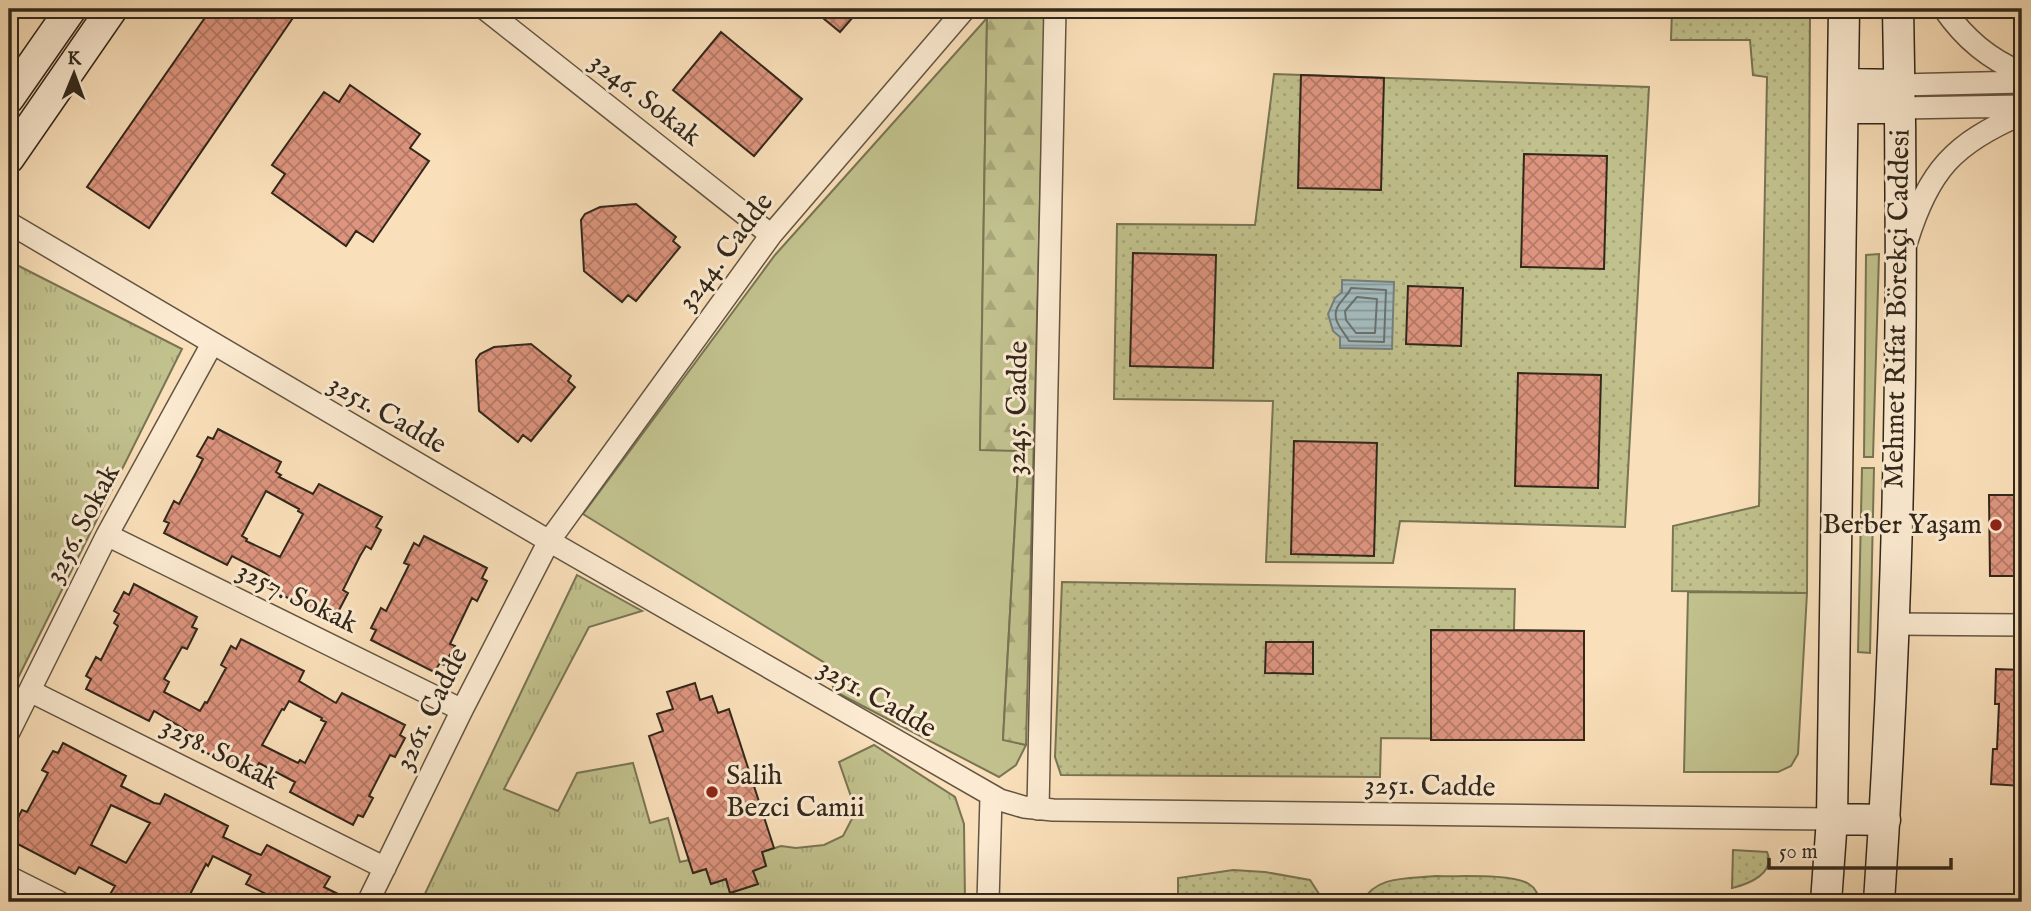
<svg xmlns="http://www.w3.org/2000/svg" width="2031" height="911" viewBox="0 0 2031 911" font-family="'IM FELL English',serif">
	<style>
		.grass { fill: #c1c18d; stroke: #797454; stroke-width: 2 }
		.forest { fill: url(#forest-firs); stroke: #797454; stroke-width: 2 }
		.park { fill: url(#park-tufts); stroke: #797454; stroke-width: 2 }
		.garden { fill: url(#garden-dots); stroke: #797454; stroke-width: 2 }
		.water { fill: url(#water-rules); stroke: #767f7c; stroke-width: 2 }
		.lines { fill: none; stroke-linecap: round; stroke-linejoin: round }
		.shore { stroke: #6a706c; stroke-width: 2 }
		.building { fill: url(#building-cross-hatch); stroke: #31271b; stroke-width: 2; fill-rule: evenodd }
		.street-casing { stroke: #635543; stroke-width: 24 }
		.secondary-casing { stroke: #31271b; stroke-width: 33 }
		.street { stroke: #fcebd2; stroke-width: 21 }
		.secondary { stroke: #fcebd2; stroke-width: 30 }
		.poi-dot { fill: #8f2418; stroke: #fcebd2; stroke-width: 2.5 }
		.labels { text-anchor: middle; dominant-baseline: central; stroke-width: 6; stroke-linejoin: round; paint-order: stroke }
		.street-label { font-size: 28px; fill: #31271b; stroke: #fcebd2 }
		.poi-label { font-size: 28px; fill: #31271b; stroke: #fcebd2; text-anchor: end }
	</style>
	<defs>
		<pattern id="forest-firs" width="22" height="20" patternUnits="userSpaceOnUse" patternTransform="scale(1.75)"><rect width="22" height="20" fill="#c1c18d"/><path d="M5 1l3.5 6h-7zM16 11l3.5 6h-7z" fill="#a6a679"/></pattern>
		<pattern id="park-tufts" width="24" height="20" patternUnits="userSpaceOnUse" patternTransform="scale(1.75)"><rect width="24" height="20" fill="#c1c18d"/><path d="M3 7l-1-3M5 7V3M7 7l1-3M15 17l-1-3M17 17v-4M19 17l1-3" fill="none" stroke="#a6a679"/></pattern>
		<pattern id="garden-dots" width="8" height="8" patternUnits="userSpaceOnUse" patternTransform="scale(1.75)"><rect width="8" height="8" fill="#c1c18d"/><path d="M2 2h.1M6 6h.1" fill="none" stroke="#a6a679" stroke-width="1.8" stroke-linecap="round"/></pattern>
		<pattern id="water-rules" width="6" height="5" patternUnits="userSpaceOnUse" patternTransform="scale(1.75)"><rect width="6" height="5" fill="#a4babc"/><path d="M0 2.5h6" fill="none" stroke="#869798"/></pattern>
		<pattern id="building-cross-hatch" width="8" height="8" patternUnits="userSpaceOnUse" patternTransform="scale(1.75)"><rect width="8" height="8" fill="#de957f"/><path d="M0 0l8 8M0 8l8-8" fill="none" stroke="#b57a67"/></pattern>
	</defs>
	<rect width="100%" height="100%" fill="#fae0ba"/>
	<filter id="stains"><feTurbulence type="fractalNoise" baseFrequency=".00286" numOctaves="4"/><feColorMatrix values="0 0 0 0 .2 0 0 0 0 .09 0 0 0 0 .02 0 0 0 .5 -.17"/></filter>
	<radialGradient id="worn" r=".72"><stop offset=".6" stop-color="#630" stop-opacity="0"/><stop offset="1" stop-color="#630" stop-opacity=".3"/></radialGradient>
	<path class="grass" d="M987,18L980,449L1019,450L1003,739L1026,745L1016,765L999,777L834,691L828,665L583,514L775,255Z
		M1879,254L1873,457H1864L1866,255Z
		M1862,468H1874L1870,653L1858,652Z
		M1688,592L1807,593L1798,754L1791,766L1778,772H1684Z"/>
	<path class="forest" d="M997,9L1045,10L1026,745L1003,740L1019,451L980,450L987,18Z"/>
	<path class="park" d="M9,261L182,349L9,696Z
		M577,575L642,611L589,627L504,789L558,811L577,773L633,763L650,823L668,818L680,862L689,860L694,873L706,869L711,884L726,879L730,893L757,884L753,871L766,866L762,852L781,846L796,848L824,845L843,836L856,811L839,762L874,745L955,797L964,824L965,902H421Z"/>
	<path class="garden" d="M1672,9H1810L1807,593L1672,591L1673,526L1759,506L1767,77L1753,75L1750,40H1671Z
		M1274,74L1649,87L1625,527L1400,521L1393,563L1266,562L1273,401L1114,399L1117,224L1255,225Z
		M1062,582L1515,589L1514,630L1584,631V740L1381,738L1380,777L1061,775L1055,757Z
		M1733,850L1767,852C1776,873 1749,884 1732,888Z
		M1233,870L1265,872L1310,880L1321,897V902H1077L1080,897L1089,895H1178V878Z
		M1436,876C1458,877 1511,873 1529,884C1536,888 1538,895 1540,902H1362C1376,875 1408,879 1436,876Z"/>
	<path class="water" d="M1342,280L1394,282L1392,349L1340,348V337L1333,331L1328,314L1335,298L1342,292Z"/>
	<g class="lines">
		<path class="shore" d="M1351,288L1386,290L1384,342L1349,341C1344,331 1330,320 1338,306C1342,299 1348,295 1351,288Z
			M1357,297L1377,299L1375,333H1356L1346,320L1345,311Z"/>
	</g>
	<path class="building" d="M211,9H299L149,228L87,187Z
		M812,9H860L840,32Z
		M721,32L802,99L754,156L673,90Z
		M1301,75L1384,78L1381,190L1298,188Z
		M350,85L420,134L410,148L429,161L373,242L356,231L346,246L272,193L285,174L272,165L324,92L339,102Z
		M1524,154L1607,156L1604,269L1521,267Z
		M636,204L676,237L673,241L680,247L636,301L628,295L622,302L584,271L581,220L585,214L600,207Z
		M1133,253L1216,255L1213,368L1130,366Z
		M1408,286L1463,288L1461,346L1406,344Z
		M531,344L571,376L568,381L575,387L531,441L523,435L518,442L479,411L476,360L480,354L494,347Z
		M1518,373L1601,375L1598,488L1515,486Z
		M218,429L281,462L276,472L281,475L279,477L313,494L319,484L382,517L376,527L381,530L371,549L366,546L360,556L343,590L348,593L338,612L333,609L328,619L265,586L270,577L265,573L232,556L227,565L164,533L169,523L164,521L174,501L179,504L198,469L203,459L197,456L208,437L213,439ZM266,491L299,509L298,511L303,514L280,557L246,541L247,539L242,536Z
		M1294,441L1377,443L1374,556L1291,554Z
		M1989,495H2022V576H1990Z
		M424,536L487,568L482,578L487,581L477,601L472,598L450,644L455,646L444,665L440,663L434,672L371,640L376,630L371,628L381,608L386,611L409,565L404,563L414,543L419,546Z
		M134,584L197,617L192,627L197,629L187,649L182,647L164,679L169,682L164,692L200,711L205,702L207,703L226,668L221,665L231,646L236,649L241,639L304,671L299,681L336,703L342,693L405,725L400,735L405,738L395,757L390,755L369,796L373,798L363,817L358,815L353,825L290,792L295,782L259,763L257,767L252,764L247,774L184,741L189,732L154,711L149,721L86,689L91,679L86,676L96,657L101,660L118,626L114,623L119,614L114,611L124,592L129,595ZM289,701L322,718L321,720L326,722L305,763L300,760L298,763L262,745L282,709L284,710Z
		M1431,630L1584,631V740H1431Z
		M1266,642H1313V674L1265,673Z
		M1996,669L2022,670V786L1991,784L1993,749H1997L1999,704H1995Z
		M695,683L700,700L712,696L718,713L729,709L774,848L762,852L766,866L753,871L758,884L730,893L726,879L711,884L706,869L693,873L649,736L663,731L657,714L673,709L667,692Z
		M63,743L126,776L121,786L154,803L160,804L165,794L228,826L223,837L256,853L261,855L267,845L330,877L324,887L354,902H282L246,884L251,875L213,856L208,866L206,864L186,902H122L109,896L115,886L79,867L75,874L12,841L17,832L12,829L22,810L27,812L48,773L42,770L53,751L58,753ZM111,805L150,823L126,863L91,845Z"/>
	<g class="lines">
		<g class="street-casing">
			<path id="street" d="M485,9L771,235
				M1944,9C1965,39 1989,59 2022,73
				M1900,85L2022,82
				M1900,108L2022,106
				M9,223L549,541L1000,800L1024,807L1053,810L1832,819
				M1907,241C1929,170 1954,143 2022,114
				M107,535L462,710
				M1894,624L2022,625
				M30,691L385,868
				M9,732L107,535L212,344
				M1038,809L1055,9
				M9,877L59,902
				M368,902L462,710L549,541L771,235L965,9
				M988,902L991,797"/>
		</g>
		<g class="secondary-casing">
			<path id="secondary" d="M1845,84L1900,85
				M9,98L71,9
				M1845,108H1900
				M9,158L112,9
				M1832,819L1885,820
				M1826,902L1832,819L1844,9
				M1879,902C1899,605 1905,306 1898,9"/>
		</g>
		<use href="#street" class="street"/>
		<use href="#secondary" class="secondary"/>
	</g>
	<g class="poi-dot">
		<circle cx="1996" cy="525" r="7"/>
		<circle cx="712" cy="792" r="7"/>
	</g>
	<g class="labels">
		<g class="street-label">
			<text transform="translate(645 100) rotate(38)">3246. Sokak</text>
			<text transform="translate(726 252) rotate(-53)">3244. Cadde</text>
			<text transform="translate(1898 309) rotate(-89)">Mehmet Rifat Börekçi Caddesi</text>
			<text transform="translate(1018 408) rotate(-89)">3245. Cadde</text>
			<text transform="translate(387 415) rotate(30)">3251. Cadde</text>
			<text transform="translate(83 524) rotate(-62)">3256. Sokak</text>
			<text transform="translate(297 598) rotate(26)">3257. Sokak</text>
			<text transform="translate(877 699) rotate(30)">3251. Cadde</text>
			<text transform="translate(432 709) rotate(-64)">3261. Cadde</text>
			<text transform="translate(220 754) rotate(27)">3258. Sokak</text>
			<text transform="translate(1430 787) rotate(1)">3251. Cadde</text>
		</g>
		<g class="poi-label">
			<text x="1982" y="525">Berber Yaşam</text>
			<text x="726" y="776" text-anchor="start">Salih<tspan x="726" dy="32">Bezci Camii</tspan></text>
		</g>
	</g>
	<rect width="2031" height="911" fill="none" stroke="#fae0ba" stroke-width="35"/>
	<rect x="10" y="10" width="2010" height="890" fill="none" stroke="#31271b" stroke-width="3.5"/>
	<rect x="18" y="18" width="1996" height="876" fill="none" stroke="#31271b" stroke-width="2"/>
	<g transform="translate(74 74) rotate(1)" stroke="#fcebd2" stroke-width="5" paint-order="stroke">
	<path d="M0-5L12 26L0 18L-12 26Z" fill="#31271b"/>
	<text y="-10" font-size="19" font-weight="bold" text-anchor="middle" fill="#31271b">K</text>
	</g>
	<path d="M1769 858v10h182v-10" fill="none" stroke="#31271b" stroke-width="3.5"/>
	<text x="1779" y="858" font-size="21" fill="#31271b" stroke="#fcebd2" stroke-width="5" paint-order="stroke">50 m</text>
	<rect width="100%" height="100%" filter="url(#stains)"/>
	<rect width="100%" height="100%" fill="url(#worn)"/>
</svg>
